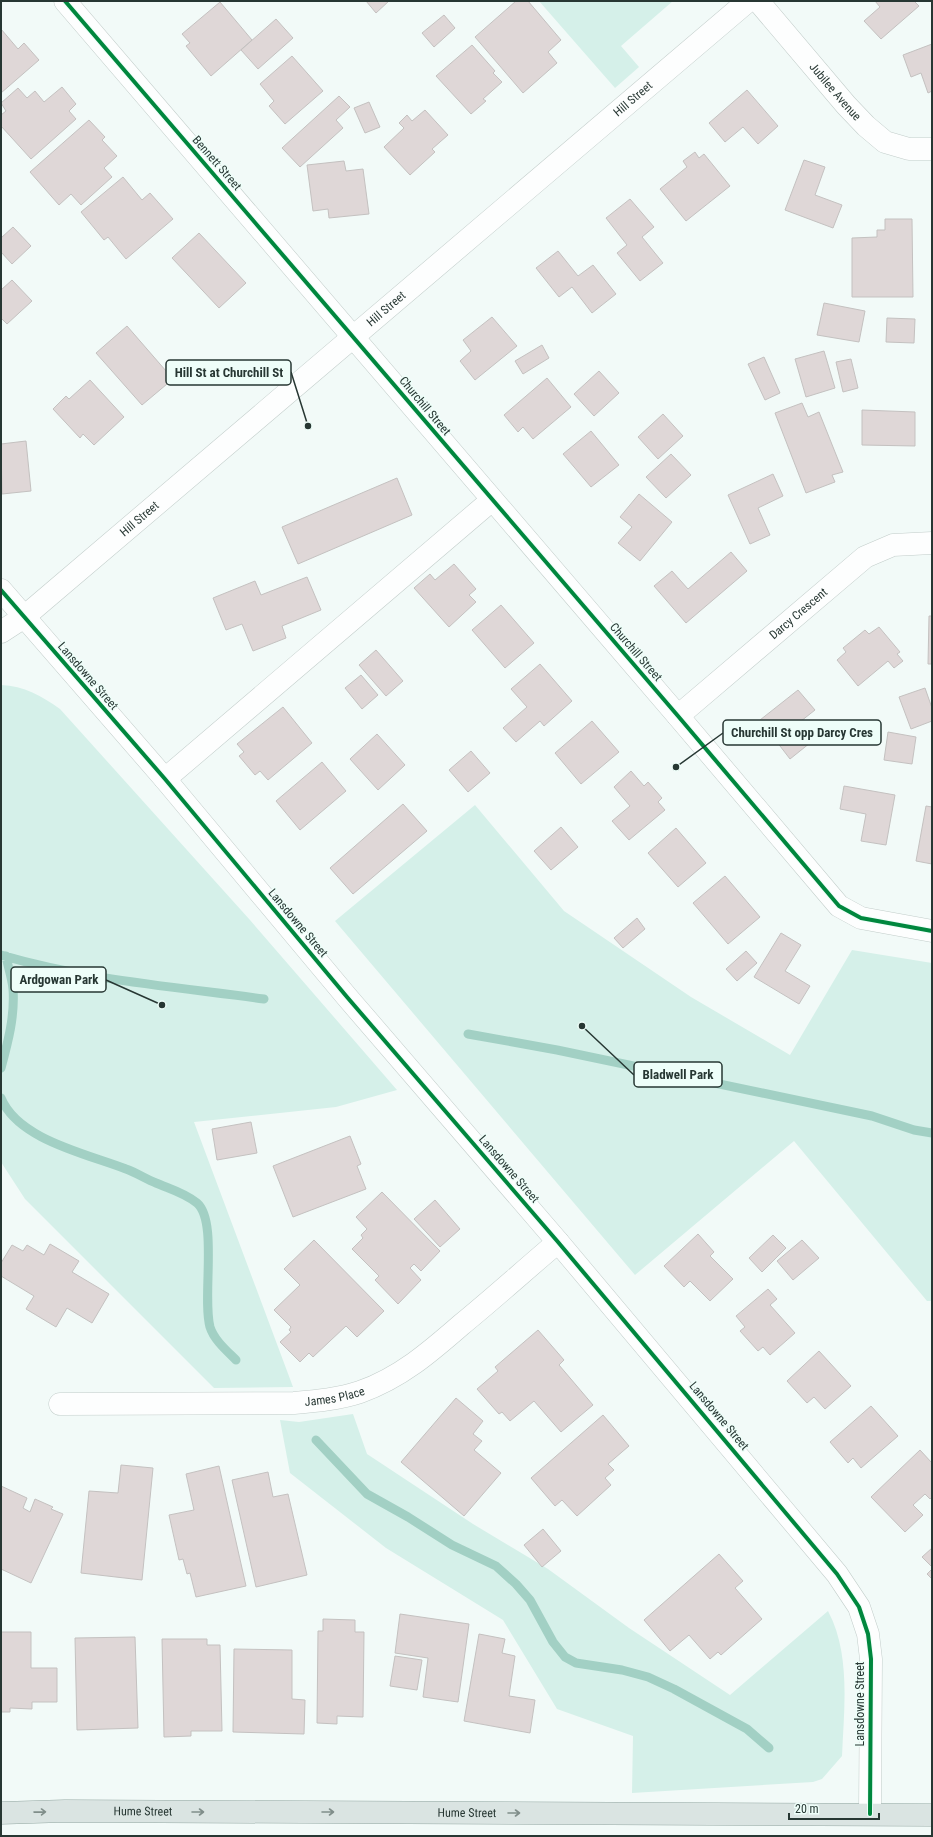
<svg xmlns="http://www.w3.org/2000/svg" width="933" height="1837" viewBox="0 0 933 1837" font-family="'Roboto Condensed',sans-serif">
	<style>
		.green { fill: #d5f0e9 }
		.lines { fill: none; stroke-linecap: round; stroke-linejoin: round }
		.stream { stroke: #a2d0c4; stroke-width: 9 }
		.building { fill: #dfd7d7; stroke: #c4c1c0 }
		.street-casing { stroke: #c2cdca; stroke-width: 23 }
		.secondary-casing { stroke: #c2cdca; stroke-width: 23 }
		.primary-casing { stroke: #94a8a3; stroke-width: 23 }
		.street { stroke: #fdfefe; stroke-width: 22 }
		.secondary { stroke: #fdfefe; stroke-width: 22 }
		.primary { stroke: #dae4e2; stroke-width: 22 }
		.cycleway-casing { stroke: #eefef9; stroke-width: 6 }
		.cycleway { stroke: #00873e; stroke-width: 4 }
		.oneway { stroke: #808e8a }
		.labels { text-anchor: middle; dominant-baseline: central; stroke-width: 3; stroke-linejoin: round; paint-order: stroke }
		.street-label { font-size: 12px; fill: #273733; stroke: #eefef9 }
		.leader { fill: none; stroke: #273733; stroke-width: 1.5 }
		.callout-dot { fill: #273733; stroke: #eefef9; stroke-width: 1.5 }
		.callout { fill: #eefef9; stroke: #273733; stroke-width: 1.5 }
		.callout-label { font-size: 13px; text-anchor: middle; font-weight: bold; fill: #273733 }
	</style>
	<rect width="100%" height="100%" fill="#f2faf8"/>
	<path class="green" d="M539,1H673L621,46L639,67L615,88Z
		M1,685C24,686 42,696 60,709L250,920L397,1090L336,1107L194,1122L293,1387L214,1388L25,1199L1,1162Z
		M475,805L564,911L691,997L790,1055L852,950L932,963V1301H927L794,1141L635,1275L335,921Z
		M353,1414L367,1454L473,1524L548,1569L629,1628L730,1695L828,1611C851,1654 844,1709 842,1756L822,1779L813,1782L632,1793L633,1736L557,1709L503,1620L386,1548L290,1473L280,1420L299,1422Z"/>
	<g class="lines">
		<path class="stream" d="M1,955C86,980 176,987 264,999
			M468,1034L557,1050L872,1116L914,1130L932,1133
			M1,1068C8,1042 15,1016 13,989C12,978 8,967 6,956
			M1,1098C18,1140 88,1154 126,1169C137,1173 146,1179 156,1183C170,1189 185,1193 197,1203C218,1221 202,1297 210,1327C214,1340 227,1351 236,1360
			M316,1440L367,1494L408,1517L452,1545L496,1566L516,1584L530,1600L553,1642L565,1657L576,1663L622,1670L648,1677L674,1689L747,1729L769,1748"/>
	</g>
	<path class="building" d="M366,1H389L376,13Z
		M516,1H528L561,40L548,52L557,63L523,93L475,37Z
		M875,1H914L919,6L881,39L864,21L880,7Z
		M220,2L252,40L211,76L186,46L190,43L182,34Z
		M444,15L455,28L434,47L422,33Z
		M276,19L293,38L258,69L241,50Z
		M1,29L18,49L24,43L39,60L1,93Z
		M932,44V91L928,93L921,73L911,77L903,55Z
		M472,45L495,71L493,73L502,82L483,99L486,101L471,114L436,76Z
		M292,56L323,91L285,124L269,106L274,101L260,84Z
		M62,87L76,104L69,111L76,119L31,159L1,126V115L6,111L1,103L18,88L27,98L35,91L44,102Z
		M747,90L778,126L758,144L743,127L725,142L709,123Z
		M339,96L350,107L336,120L343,128L300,167L282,148Z
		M369,102L380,127L365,133L354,108Z
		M425,110L448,135L432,149L435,152L410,175L384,147L404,128L399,123L407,115L412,121Z
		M89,120L105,137L102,140L117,156L104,168L112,177L81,205L71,194L59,205L30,172Z
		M695,152L699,158L704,154L730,186L686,221L660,189L687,167L683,161Z
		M804,160L825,167L815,195L842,205L833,228L785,210Z
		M344,161L346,171L363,169L369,214L329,218L328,209L313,211L307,165Z
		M123,177L142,200L150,193L173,219L126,259L108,237L104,240L81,212Z
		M630,199L654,227L642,237L663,263L640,281L617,253L627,245L606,218Z
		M885,219H912L913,297H852V238L877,237V230H885Z
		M13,227L31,246L12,264L1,252V238Z
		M199,233L246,283L219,308L172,258Z
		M558,251L578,276L593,265L616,294L592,313L572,287L559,297L536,268Z
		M12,280L32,301L7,324L1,318V290Z
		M824,303L865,311L859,342L817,335Z
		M492,317L517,346L475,380L460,361L471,351L463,340Z
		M887,318L915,319L914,343L886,342Z
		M127,326L173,379L142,405L96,353Z
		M542,345L549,358L523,374L515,361Z
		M824,351L835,388L806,397L795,359Z
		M764,357L780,393L765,400L748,364Z
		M851,359L858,388L843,392L836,362Z
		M599,371L619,393L594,416L574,394Z
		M547,378L571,407L533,439L523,427L518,432L504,415Z
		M90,380L124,417L94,445L83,434L80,438L53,409L66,396L69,399Z
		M802,403L808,417L819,412L843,472L832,475L835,482L806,493L775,413Z
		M862,410L915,412V446L862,445Z
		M663,414L683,436L658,459L638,437Z
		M591,431L619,465L591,487L563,454Z
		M26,441L31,491L2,494L1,444Z
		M671,454L691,475L666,498L646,477Z
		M773,474L783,496L758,508L770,535L750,544L728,495Z
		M397,478L412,515L298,564L282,527Z
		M639,494L672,522L640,561L618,543L632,527L620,517Z
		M731,552L747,571L686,623L654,586L672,571L688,589Z
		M454,564L476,589L469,595L476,602L449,627L414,588L430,574L435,580Z
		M307,577L321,610L282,626L286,638L253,651L242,624L226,630L213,598L255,581L261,595Z
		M501,605L534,643L505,668L472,630Z
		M929,616H932V664H928Z
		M879,627L900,652L897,654L903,661L894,668L888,661L858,686L837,660L846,652L843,648L865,630L869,634Z
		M376,650L403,681L386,696L359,665Z
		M540,664L572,701L544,726L540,721L516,742L503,728L527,707L511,689Z
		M361,675L378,695L362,709L345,688Z
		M925,688L932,708V721L911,729L899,697Z
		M798,690L815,710L796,725L810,743L790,759L760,720Z
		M283,707L312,743L268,780L260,771L255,775L239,756L244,752L237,744Z
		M592,721L619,752L581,784L555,753Z
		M888,732L916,737L912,764L884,760Z
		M377,734L405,765L378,790L350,759Z
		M471,751L490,773L468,792L449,770Z
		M322,762L346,791L300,830L276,801Z
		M631,771L644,786L648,782L662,798L658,802L665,810L629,840L612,821L630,806L614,787Z
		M844,786L895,795L886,845L861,841L866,814L840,809Z
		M403,804L427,831L353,894L330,868Z
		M926,806L932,807V864L916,861Z
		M561,827L578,847L551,870L534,851Z
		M676,828L706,863L678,887L648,853Z
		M725,876L760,917L728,944L693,903Z
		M637,918L645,929L623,948L614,938Z
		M781,933L801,945L785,971L810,986L799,1004L754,977Z
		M746,951L757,963L737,981L726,969Z
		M251,1122L257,1153L217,1160L212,1129Z
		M350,1136L361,1164L357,1166L366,1189L293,1217L273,1166Z
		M382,1192L440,1251L421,1271L414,1264L410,1268L421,1280L398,1304L375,1280L379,1276L352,1249L363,1238L361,1235L367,1229L356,1217Z
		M435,1200L460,1229L440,1247L414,1219Z
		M698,1234L714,1252L710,1256L733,1279L710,1301L690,1281L684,1287L664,1266Z
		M773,1235L786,1248L762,1272L749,1258Z
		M314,1240L384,1311L357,1337L346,1326L313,1357L309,1353L300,1362L280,1342L291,1332L289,1330L291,1327L274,1310L300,1285L284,1269Z
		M802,1240L819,1258L793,1280L777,1261Z
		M50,1244L79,1261L72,1272L109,1294L92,1323L67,1308L56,1327L26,1309L34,1296L1,1276V1263L12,1245L23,1251L27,1245L44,1255Z
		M768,1289L777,1299L770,1305L795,1333L770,1355L763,1347L758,1351L740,1331L745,1327L736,1316Z
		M538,1330L564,1360L559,1365L593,1405L561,1432L534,1401L510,1421L502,1412L499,1414L477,1389L498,1371L495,1367Z
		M819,1351L851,1386L825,1409L814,1397L807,1403L787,1381Z
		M456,1398L483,1421L473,1434L482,1441L474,1450L501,1473L464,1516L401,1462Z
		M871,1406L898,1436L861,1468L853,1458L848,1463L830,1442Z
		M603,1415L629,1446L608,1464L614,1470L605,1478L611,1485L577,1516L562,1500L555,1506L531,1478Z
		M920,1450L932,1463V1497L930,1499L925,1494L913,1505L923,1515L905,1532L871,1497Z
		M121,1465L153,1468L142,1580L81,1573L89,1491L118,1493Z
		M219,1466L246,1586L196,1597L190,1573L187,1574L183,1559L179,1560L169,1515L194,1510L186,1474Z
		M268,1472L273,1497L288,1494L307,1575L256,1587L232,1480Z
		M1,1486L27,1498L23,1508L30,1512L35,1499L53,1507L51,1509L63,1514L31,1583L1,1569Z
		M543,1529L561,1551L542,1567L524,1545Z
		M932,1548V1567L922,1557Z
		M719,1554L743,1581L735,1588L762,1619L721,1655L718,1652L710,1659L689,1635L670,1651L644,1620Z
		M932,1569V1579L927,1574Z
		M400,1614L469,1624L458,1702L423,1697L428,1658L395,1653Z
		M323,1619L355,1620V1632H364L363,1717L337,1716V1724L317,1723L318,1631H323Z
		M1,1632H31V1668H57V1702H32V1709L10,1708V1712H1Z
		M479,1634L505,1639L502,1653L515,1656L509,1696L535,1700L530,1733L464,1721Z
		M135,1637L138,1728L77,1730L75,1638Z
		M162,1639H207V1645H220L222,1731H191V1736L164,1737Z
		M234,1649L292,1650V1699L305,1700L304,1734L233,1732Z
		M395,1656L422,1660L417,1690L390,1686Z"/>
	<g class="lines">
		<g class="street-casing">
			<g id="street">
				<path d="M65,1L678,716L839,906L861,918L932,931"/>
				<path id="s1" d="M758,1L846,105L866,126L885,142L909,149H932"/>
				<path d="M1,590L165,779L347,997L558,1242L837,1574L859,1607L868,1634L871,1659L870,1814"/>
				<path id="s2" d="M678,716L865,557L893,545L932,543"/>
				<path d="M165,779L492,500"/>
				<path id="s3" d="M60,1404L294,1403C317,1401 339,1399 360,1392C400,1378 430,1352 461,1325C494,1298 526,1269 558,1242"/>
			</g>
		</g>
		<g class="secondary-casing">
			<g id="secondary">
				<path id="s4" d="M1,632L24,617L51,594L748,1"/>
			</g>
		</g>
		<g class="primary-casing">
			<g id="primary">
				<path id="s5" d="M1,1813L65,1811L932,1815"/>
			</g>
		</g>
		<use href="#street" class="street"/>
		<use href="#secondary" class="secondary"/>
		<use href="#primary" class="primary"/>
		<g class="cycleway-casing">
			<path id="cycleway" d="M65,1L678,716L839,906L861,918L932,931
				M1,590L165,779L347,997L558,1242L837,1574L859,1607L868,1634L871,1659L870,1814"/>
		</g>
		<use href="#cycleway" class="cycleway"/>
	</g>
	<defs><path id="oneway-shaft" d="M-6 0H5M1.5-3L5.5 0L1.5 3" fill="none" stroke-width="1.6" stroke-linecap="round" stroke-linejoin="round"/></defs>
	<g class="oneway">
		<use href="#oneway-shaft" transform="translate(40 1812) rotate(-1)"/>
		<use href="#oneway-shaft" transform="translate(198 1812)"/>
		<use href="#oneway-shaft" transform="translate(328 1812)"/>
		<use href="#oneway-shaft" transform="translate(514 1813)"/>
	</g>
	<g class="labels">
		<g class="street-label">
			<text stroke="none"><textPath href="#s1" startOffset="119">Jubilee Avenue</textPath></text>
			<text stroke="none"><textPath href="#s4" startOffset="827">Hill Street</textPath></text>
			<text transform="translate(217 163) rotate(49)">Bennett Street</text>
			<text stroke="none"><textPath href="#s4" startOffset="503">Hill Street</textPath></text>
			<text transform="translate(425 406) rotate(50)">Churchill Street</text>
			<text stroke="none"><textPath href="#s4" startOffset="179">Hill Street</textPath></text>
			<text stroke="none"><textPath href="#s2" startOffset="158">Darcy Crescent</textPath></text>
			<text transform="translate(636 652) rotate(49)">Churchill Street</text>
			<text transform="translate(88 676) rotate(49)">Lansdowne Street</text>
			<text transform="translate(298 923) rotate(50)">Lansdowne Street</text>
			<text transform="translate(509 1169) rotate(49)">Lansdowne Street</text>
			<text stroke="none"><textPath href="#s3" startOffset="275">James Place</textPath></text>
			<text transform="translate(719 1416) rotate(50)">Lansdowne Street</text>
			<text transform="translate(860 1704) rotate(-90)">Lansdowne Street</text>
			<text stroke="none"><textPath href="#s5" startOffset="142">Hume Street</textPath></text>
			<text stroke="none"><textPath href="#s5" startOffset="466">Hume Street</textPath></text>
		</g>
	</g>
	<path class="leader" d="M308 426L291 372M676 767L723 733M162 1005L106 980M582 1026L634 1075"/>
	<g class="callout-dot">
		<circle cx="308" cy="426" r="4"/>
		<circle cx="676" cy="767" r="4"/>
		<circle cx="162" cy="1005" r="4"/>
		<circle cx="582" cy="1026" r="4"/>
	</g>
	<g class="callout">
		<rect x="166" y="360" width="125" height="25" rx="4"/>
		<rect x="723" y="720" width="158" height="25" rx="4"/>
		<rect x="11" y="967" width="95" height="25" rx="4"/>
		<rect x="634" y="1062" width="88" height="25" rx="4"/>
	</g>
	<g class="callout-label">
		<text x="229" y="377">Hill St at Churchill St</text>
		<text x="802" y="737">Churchill St opp Darcy Cres</text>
		<text x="59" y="984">Ardgowan Park</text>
		<text x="678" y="1079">Bladwell Park</text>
	</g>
	<rect width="933" height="1837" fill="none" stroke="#273733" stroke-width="4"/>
	<path d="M789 1813v6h90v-6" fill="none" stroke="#273733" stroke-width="2"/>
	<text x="795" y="1813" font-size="12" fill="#273733" stroke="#eefef9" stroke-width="3" paint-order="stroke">20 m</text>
</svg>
